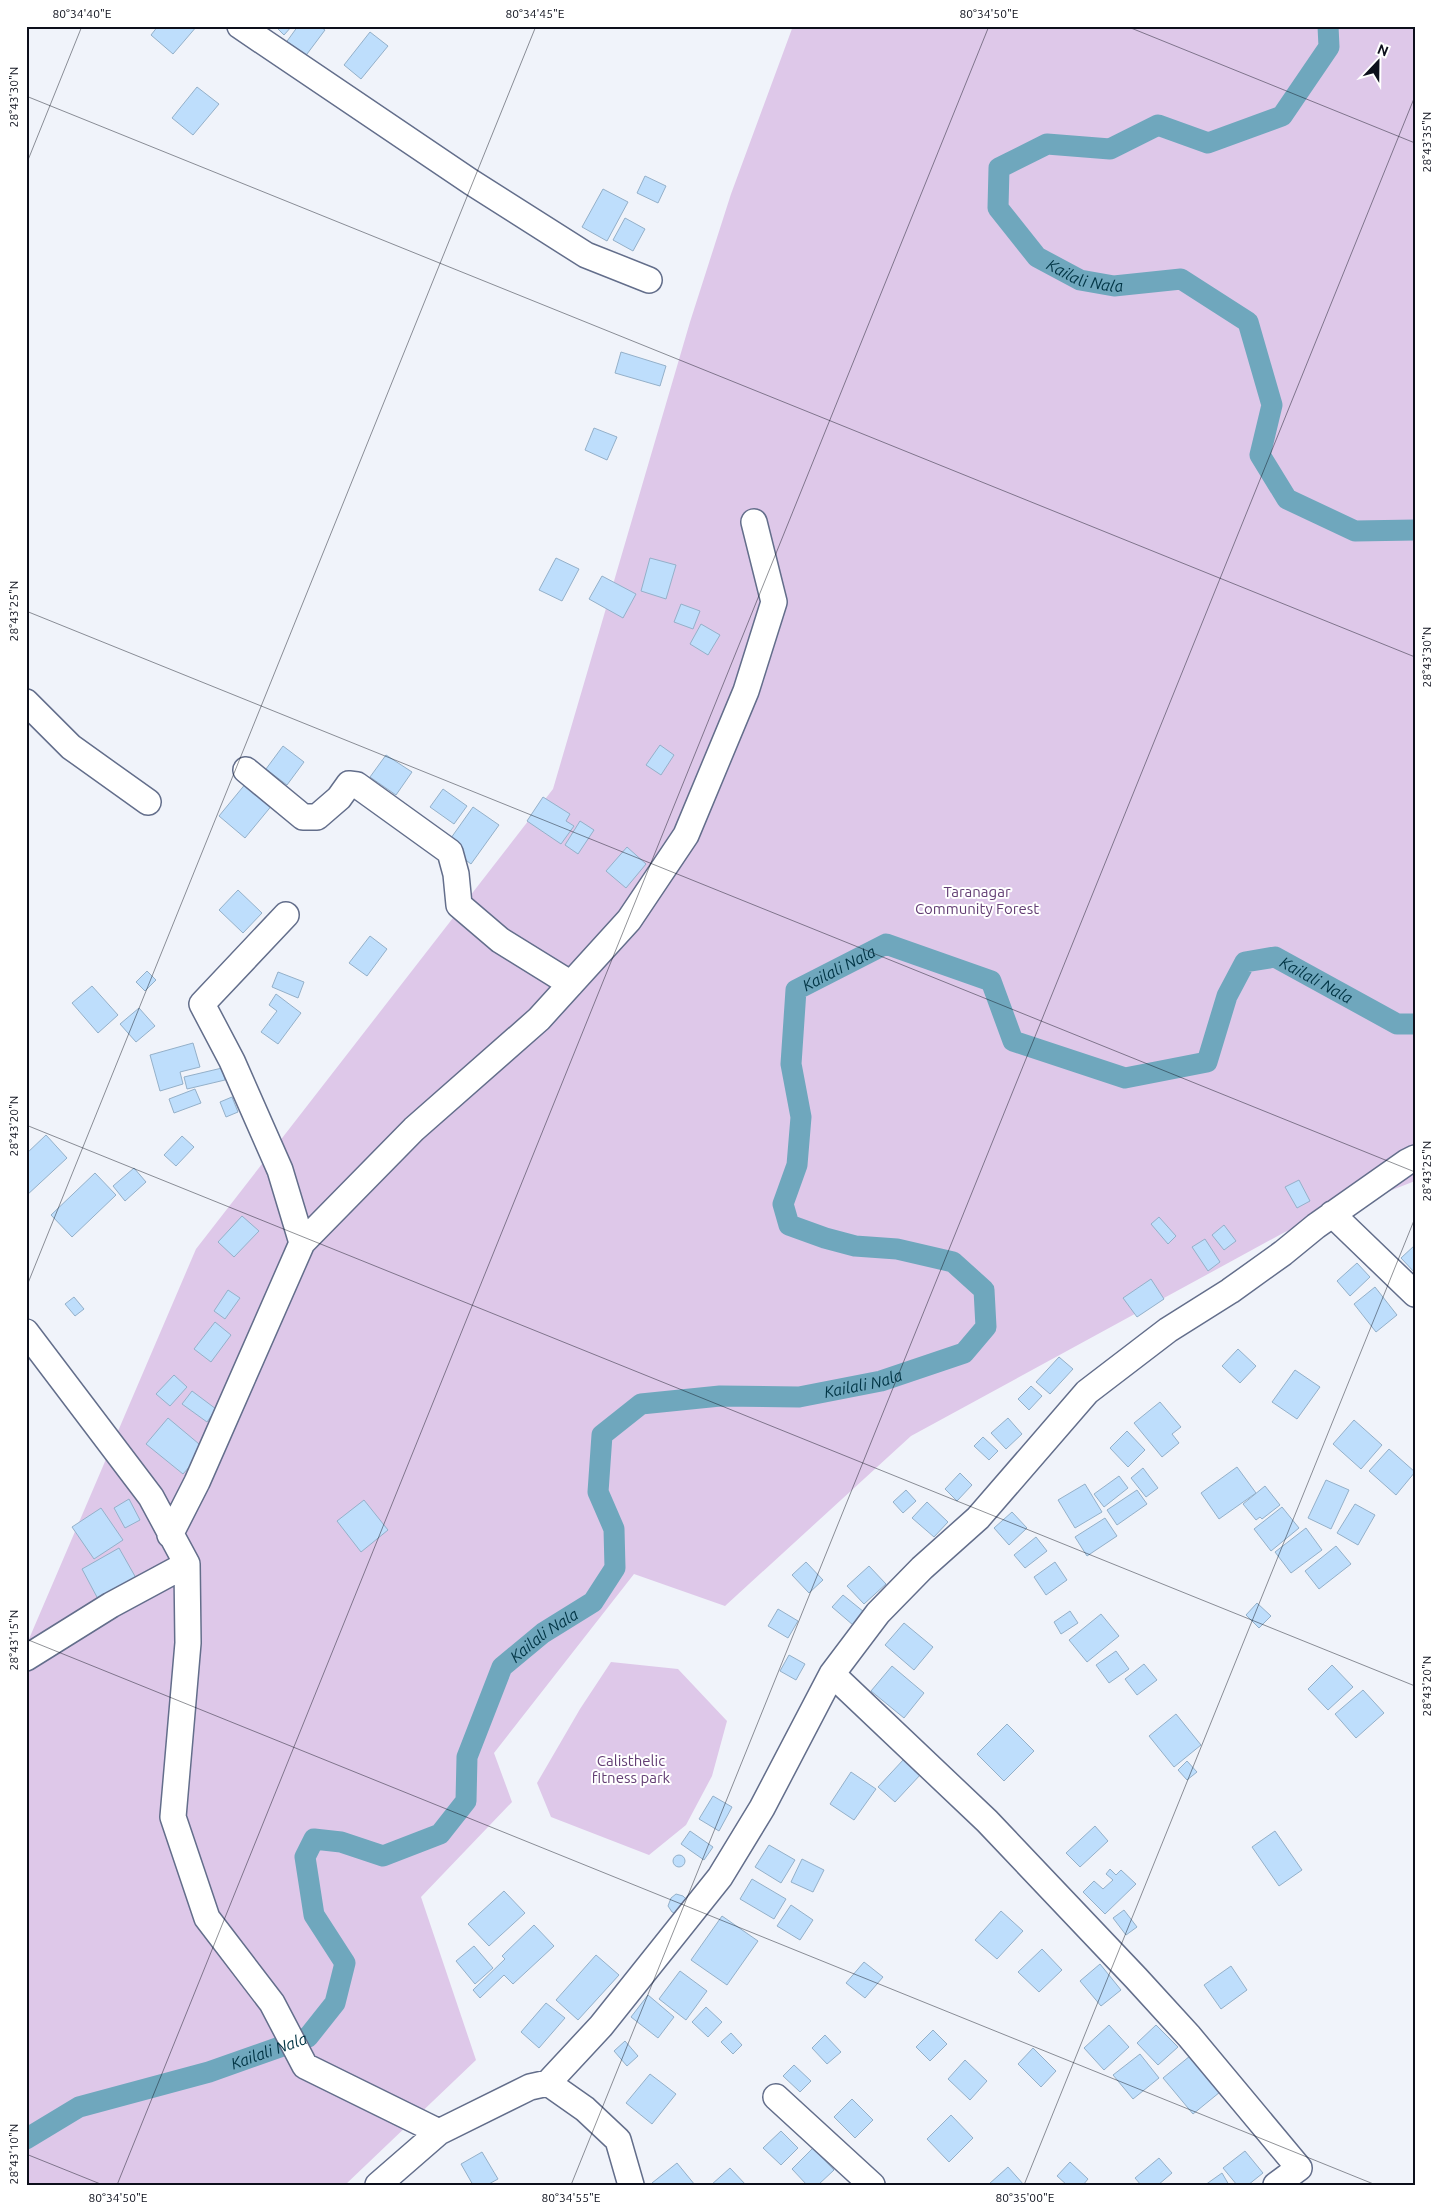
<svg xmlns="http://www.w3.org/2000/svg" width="1441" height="2211" viewBox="0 0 1441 2211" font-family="Ubuntu,sans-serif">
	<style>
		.green { fill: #dec8e9 }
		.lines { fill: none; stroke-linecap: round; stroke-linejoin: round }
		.canal { stroke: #6fa7bd; stroke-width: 21 }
		.building { fill: #bedefc; stroke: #94b0c9 }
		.minor-casing { stroke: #636e8b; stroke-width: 28 }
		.minor { stroke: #fff; stroke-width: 25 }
		.ticks { fill: none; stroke: #0c0f1b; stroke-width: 1; stroke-opacity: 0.45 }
		.labels { text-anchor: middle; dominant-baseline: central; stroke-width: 4; stroke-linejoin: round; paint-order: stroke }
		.park-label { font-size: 15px; fill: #633e74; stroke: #fff }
		.water-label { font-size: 16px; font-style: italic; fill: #003444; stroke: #fff }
		.neatline { fill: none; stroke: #0c0f1b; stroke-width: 2 }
		.ticks-label { font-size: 12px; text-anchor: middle; fill: #0c0f1b }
	</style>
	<rect width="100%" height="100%" fill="#f0f3fa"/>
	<path class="green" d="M793,26H1415V1181L1285,1232L911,1436L725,1606L634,1574L494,1753L512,1802L421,1897L476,2060L345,2185H26V1646L196,1249L553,789L690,322L731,194Z
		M611,1662L678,1669L727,1721L712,1776L686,1825L649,1855L551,1817L537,1783L580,1709Z"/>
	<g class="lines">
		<g class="canal">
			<path id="s1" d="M1328,26L1329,47L1282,116L1208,143L1158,125L1110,149L1047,144L999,168L998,208L1037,257L1080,280L1114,286L1181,279L1248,322L1272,405L1260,455L1287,499L1355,531L1415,530"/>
			<path id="s2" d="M26,2139L79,2107L209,2072L308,2037L335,2003L345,1963L314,1915L305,1857L314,1839L341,1842L383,1856L440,1834L466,1801L467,1757L502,1667L543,1633L593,1602L615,1568L614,1529L598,1492L602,1435L641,1404L720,1396L799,1397L881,1381L964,1353L986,1327L984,1290L953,1262L897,1249L855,1246L825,1238L789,1225L783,1204L797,1165L801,1117L791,1064L796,990L886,944L991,981L1013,1041L1125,1078L1207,1062L1227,996L1245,962L1275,957L1397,1024H1415"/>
		</g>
	</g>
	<path class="building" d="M158,26H197L173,54L151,35Z
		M275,26H292L284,35Z
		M298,26H319L325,30L304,58L285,44Z
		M370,32L388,46L361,79L344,65Z
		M197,87L219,104L193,135L172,118Z
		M645,176L666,186L658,203L637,193Z
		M603,189L628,202L607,241L582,227Z
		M625,218L645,229L633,251L613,240Z
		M621,352L666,366L660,386L615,373Z
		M594,428L617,437L607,460L585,450Z
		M556,558L579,569L562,601L539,590Z
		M650,558L676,565L666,599L641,591Z
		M602,576L636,594L623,618L589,599Z
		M681,604L700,611L693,629L674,622Z
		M701,624L720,635L708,655L690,644Z
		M660,745L674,755L661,775L646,765Z
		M283,746L304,762L287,785L266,769Z
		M386,755L412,772L396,795L370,777Z
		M247,782L273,804L245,838L219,816Z
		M443,789L467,806L454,824L430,807Z
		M543,797L570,814L566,821L574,826L561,844L527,821Z
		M473,807L499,825L471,864L446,845Z
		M580,821L594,830L578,854L565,845Z
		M627,847L646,864L626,888L606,871Z
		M238,890L262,913L243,933L219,910Z
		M370,936L387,949L367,976L349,963Z
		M147,971L156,980L145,991L136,982Z
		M278,972L304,982L298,998L272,987Z
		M92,986L118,1015L98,1033L72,1003Z
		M276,994L301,1013L278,1044L261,1032L277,1011L269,1005Z
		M139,1008L155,1026L136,1042L120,1024Z
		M193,1043L200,1067L180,1072L183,1084L160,1091L150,1055Z
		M222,1068L225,1080L187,1089L184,1077Z
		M195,1089L201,1103L174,1113L169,1099Z
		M232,1097L238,1112L226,1117L220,1102Z
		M46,1135L67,1158L26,1196V1154Z
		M182,1136L194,1147L176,1166L164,1155Z
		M134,1168L146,1182L125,1201L113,1186Z
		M95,1173L116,1195L72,1237L51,1215Z
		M1299,1180L1310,1201L1297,1208L1285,1187Z
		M242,1216L259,1231L234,1257L218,1242Z
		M1159,1217L1176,1236L1168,1244L1151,1224Z
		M1224,1225L1236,1241L1224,1250L1212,1235Z
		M1205,1239L1220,1262L1208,1271L1192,1247Z
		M1415,1245V1273L1401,1258Z
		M1357,1263L1370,1277L1350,1296L1337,1281Z
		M1151,1279L1164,1299L1137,1317L1123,1298Z
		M1375,1287L1397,1315L1376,1332L1354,1304Z
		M228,1290L240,1298L225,1319L214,1311Z
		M74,1297L84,1309L75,1316L65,1304Z
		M215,1322L231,1335L211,1362L194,1349Z
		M1238,1349L1256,1366L1240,1383L1222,1366Z
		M1059,1357L1073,1369L1050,1394L1036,1382Z
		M1295,1370L1320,1387L1297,1419L1272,1402Z
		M174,1375L187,1387L170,1406L156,1394Z
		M1031,1386L1042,1396L1029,1410L1018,1399Z
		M192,1391L216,1409L207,1422L182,1404Z
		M1160,1402L1181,1427L1172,1434L1179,1443L1162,1457L1134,1423Z
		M168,1418L205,1449L183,1474L146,1444Z
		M1008,1418L1022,1434L1006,1449L991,1433Z
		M1354,1420L1382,1445L1361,1469L1333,1444Z
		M1127,1431L1145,1450L1128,1467L1110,1448Z
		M983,1437L998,1451L989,1460L974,1446Z
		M1389,1449L1415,1472L1396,1495L1369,1471Z
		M1237,1467L1256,1493L1219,1519L1201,1493Z
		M1143,1468L1158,1488L1146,1497L1131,1478Z
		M960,1473L972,1485L957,1501L945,1489Z
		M1119,1476L1128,1488L1104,1507L1094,1494Z
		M1326,1480L1349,1490L1331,1529L1308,1518Z
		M1085,1484L1102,1512L1075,1528L1058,1500Z
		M1265,1486L1280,1505L1262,1519L1260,1517L1256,1520L1243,1504Z
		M906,1490L916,1501L903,1513L893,1502Z
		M1137,1490L1147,1504L1117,1525L1107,1510Z
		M129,1499L140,1520L125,1528L114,1508Z
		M364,1500L388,1530L361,1552L337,1521Z
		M927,1502L948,1522L934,1537L912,1518Z
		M1355,1504L1375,1515L1358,1545L1337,1533Z
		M1282,1507L1299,1528L1271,1551L1254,1529Z
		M101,1508L123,1540L94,1559L72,1527Z
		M1012,1512L1027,1528L1009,1545L994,1528Z
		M1105,1518L1117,1536L1087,1556L1075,1537Z
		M1306,1528L1322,1550L1291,1573L1275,1552Z
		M1036,1537L1047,1551L1025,1568L1014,1555Z
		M1336,1546L1351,1564L1319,1589L1305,1571Z
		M119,1548L136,1578L98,1599L82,1569Z
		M806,1562L823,1580L809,1593L792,1575Z
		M1055,1562L1067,1580L1046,1595L1034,1577Z
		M869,1566L886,1584L864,1604L847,1586Z
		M843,1595L864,1612L853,1625L832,1607Z
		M1257,1603L1271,1616L1259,1628L1246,1615Z
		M778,1609L798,1621L788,1638L768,1626Z
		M1070,1611L1078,1623L1061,1634L1054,1622Z
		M1101,1614L1119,1636L1087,1662L1069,1640Z
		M904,1623L933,1647L914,1670L885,1645Z
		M1116,1651L1129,1669L1109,1683L1096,1665Z
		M789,1655L805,1664L796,1680L780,1671Z
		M1144,1664L1157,1680L1137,1695L1125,1679Z
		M1332,1665L1353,1687L1328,1710L1308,1689Z
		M892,1666L924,1693L904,1718L871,1691Z
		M1363,1690L1384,1713L1356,1738L1335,1714Z
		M1176,1714L1201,1745L1174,1767L1149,1736Z
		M1007,1724L1034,1751L1004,1781L977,1754Z
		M904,1759L921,1774L895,1802L878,1787Z
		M1187,1761L1197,1772L1187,1780L1178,1770Z
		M851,1772L876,1789L854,1820L830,1804Z
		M713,1796L732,1807L719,1831L699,1819Z
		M1095,1826L1108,1841L1080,1867L1066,1853Z
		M690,1831L713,1847L704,1860L681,1844Z
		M1275,1831L1302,1870L1279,1886L1252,1847Z
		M769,1845L795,1860L781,1883L755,1867Z
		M673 1861a6 6 0 1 1 12 0a6 6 0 1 1-12 0Z
		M802,1859L824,1870L813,1892L791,1882Z
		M1110,1869L1116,1875L1121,1870L1136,1884L1105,1914L1083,1892L1094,1881L1103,1889L1113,1880L1106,1874Z
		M752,1879L786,1899L774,1919L740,1899Z
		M504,1891L525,1913L489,1946L468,1924Z
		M676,1894L683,1896L688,1901L677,1914L672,1912L668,1906L671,1898Z
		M791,1905L813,1920L800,1940L777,1926Z
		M1124,1910L1137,1927L1126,1935L1113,1918Z
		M1001,1911L1023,1931L997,1959L975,1940Z
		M722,1916L758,1941L727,1985L691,1960Z
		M534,1925L554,1946L513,1984L504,1975L480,1998L473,1990L505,1959L502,1956Z
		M474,1946L493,1968L475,1984L456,1961Z
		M1042,1949L1062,1970L1039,1992L1018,1972Z
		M596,1955L619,1975L578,2020L556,2000Z
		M864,1962L883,1977L865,1998L846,1983Z
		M1100,1964L1121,1990L1101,2006L1080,1981Z
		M1231,1966L1247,1990L1221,2009L1204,1985Z
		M680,1971L707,1991L686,2020L659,1999Z
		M648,1995L674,2017L658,2038L631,2017Z
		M546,2003L565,2018L539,2048L521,2032Z
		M706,2007L722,2022L708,2037L692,2022Z
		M1109,2025L1129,2047L1104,2070L1084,2048Z
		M1156,2025L1178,2047L1158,2065L1137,2043Z
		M933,2030L947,2044L930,2061L916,2047Z
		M731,2033L742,2045L733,2054L721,2042Z
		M825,2035L841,2052L827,2064L812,2048Z
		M625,2041L638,2056L627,2066L614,2051Z
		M1033,2048L1056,2071L1041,2087L1018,2064Z
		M1140,2054L1159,2078L1133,2099L1113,2075Z
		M1190,2056L1220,2092L1193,2114L1163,2078Z
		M965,2060L987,2081L970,2100L948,2079Z
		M794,2065L811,2081L800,2092L783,2076Z
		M650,2074L676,2094L652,2124L626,2103Z
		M852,2099L873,2120L855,2138L834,2117Z
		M951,2115L973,2138L949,2162L927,2139Z
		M781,2131L798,2148L781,2165L763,2148Z
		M813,2148L834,2170L818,2185H807L792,2169Z
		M1245,2151L1263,2173L1248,2185H1237L1223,2168Z
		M482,2152L498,2179L487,2185H473L461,2164Z
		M1159,2158L1172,2173L1158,2185H1141L1135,2178Z
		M1070,2162L1088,2179L1083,2185H1067L1057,2176Z
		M677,2163L695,2185H653L652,2183Z
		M1008,2167L1024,2185H989V2184Z
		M730,2168L746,2185H711Z
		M1222,2173L1229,2185H1205Z"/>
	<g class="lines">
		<g class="minor-casing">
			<path id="minor" d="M240,26L471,182L586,255L649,280
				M26,702L71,747L148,802
				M246,770L303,817H317L339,798L349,784L357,785L450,852L456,874L459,905L500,940L571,984
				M286,915L202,1004L232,1061L280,1170L302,1243
				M1332,1214L1415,1294
				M26,1332L151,1497L187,1564L188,1643L173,1817L207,1918L272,2003L305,2066L439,2132
				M170,1535L197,1482L302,1243L414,1129L539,1019L629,920L686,835L746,691L774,602L754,522
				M26,1658L111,1605L187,1564
				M832,1674L987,1821L1136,1978L1189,2036L1299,2168L1276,2185
				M548,2083L601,2026L720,1877L762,1808L832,1674L878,1613L922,1568L978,1518L1087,1392L1168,1330L1230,1291L1283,1253L1316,1226L1407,1162L1415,1158
				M776,2097L872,2185
				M378,2185L439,2132L530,2087L548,2083L585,2109L618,2140L631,2185"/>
		</g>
		<use href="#minor" class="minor"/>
	</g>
	<path class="ticks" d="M1126,26L1415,143M26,96L1415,657M26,165L82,26M26,611L1415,1172M26,1125L1415,1686M26,1288L536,26M26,1639L1376,2185M26,2154L103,2185M117,2185L989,26M571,2185L1415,96M1024,2185L1415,1218"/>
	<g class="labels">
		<g class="park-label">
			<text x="977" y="891">Taranagar<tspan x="977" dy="17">Community Forest</tspan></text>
			<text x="631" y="1760">Calisthelic<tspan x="631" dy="17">fitness park</tspan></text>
		</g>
		<g class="water-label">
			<text stroke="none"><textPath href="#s1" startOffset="562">Kailali Nala</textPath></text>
			<text stroke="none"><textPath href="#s2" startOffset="2075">Kailali Nala</textPath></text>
			<text stroke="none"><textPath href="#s2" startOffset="2690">Kailali Nala</textPath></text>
			<text stroke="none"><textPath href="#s2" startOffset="1400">Kailali Nala</textPath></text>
			<text stroke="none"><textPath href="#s2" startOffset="890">Kailali Nala</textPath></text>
			<text stroke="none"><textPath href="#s2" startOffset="260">Kailali Nala</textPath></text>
		</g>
	</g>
	<rect width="1441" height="2211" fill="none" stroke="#ffffff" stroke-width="55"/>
	<g transform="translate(1378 62) rotate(22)" stroke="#ffffff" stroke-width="4" paint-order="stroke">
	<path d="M0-4L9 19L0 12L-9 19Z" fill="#0c0f1b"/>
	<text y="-8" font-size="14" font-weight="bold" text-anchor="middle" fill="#0c0f1b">N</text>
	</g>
	<rect x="28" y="28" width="1386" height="2156" class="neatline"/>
	<g class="ticks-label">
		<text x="82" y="18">80°34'40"E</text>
		<text x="535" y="18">80°34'45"E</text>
		<text x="989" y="18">80°34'50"E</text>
		<text transform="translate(14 97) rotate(-90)" y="4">28°43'30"N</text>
		<text transform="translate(1427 142) rotate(-90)" y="4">28°43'35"N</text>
		<text transform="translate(14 611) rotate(-90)" y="4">28°43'25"N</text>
		<text transform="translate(1427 657) rotate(-90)" y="4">28°43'30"N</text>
		<text transform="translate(14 1126) rotate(-90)" y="4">28°43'20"N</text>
		<text transform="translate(1427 1171) rotate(-90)" y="4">28°43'25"N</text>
		<text transform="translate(14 1640) rotate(-90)" y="4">28°43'15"N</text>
		<text transform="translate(1427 1686) rotate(-90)" y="4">28°43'20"N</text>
		<text transform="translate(14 2154) rotate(-90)" y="4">28°43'10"N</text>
		<text x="118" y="2202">80°34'50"E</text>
		<text x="571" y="2202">80°34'55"E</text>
		<text x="1025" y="2202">80°35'00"E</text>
	</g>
</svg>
